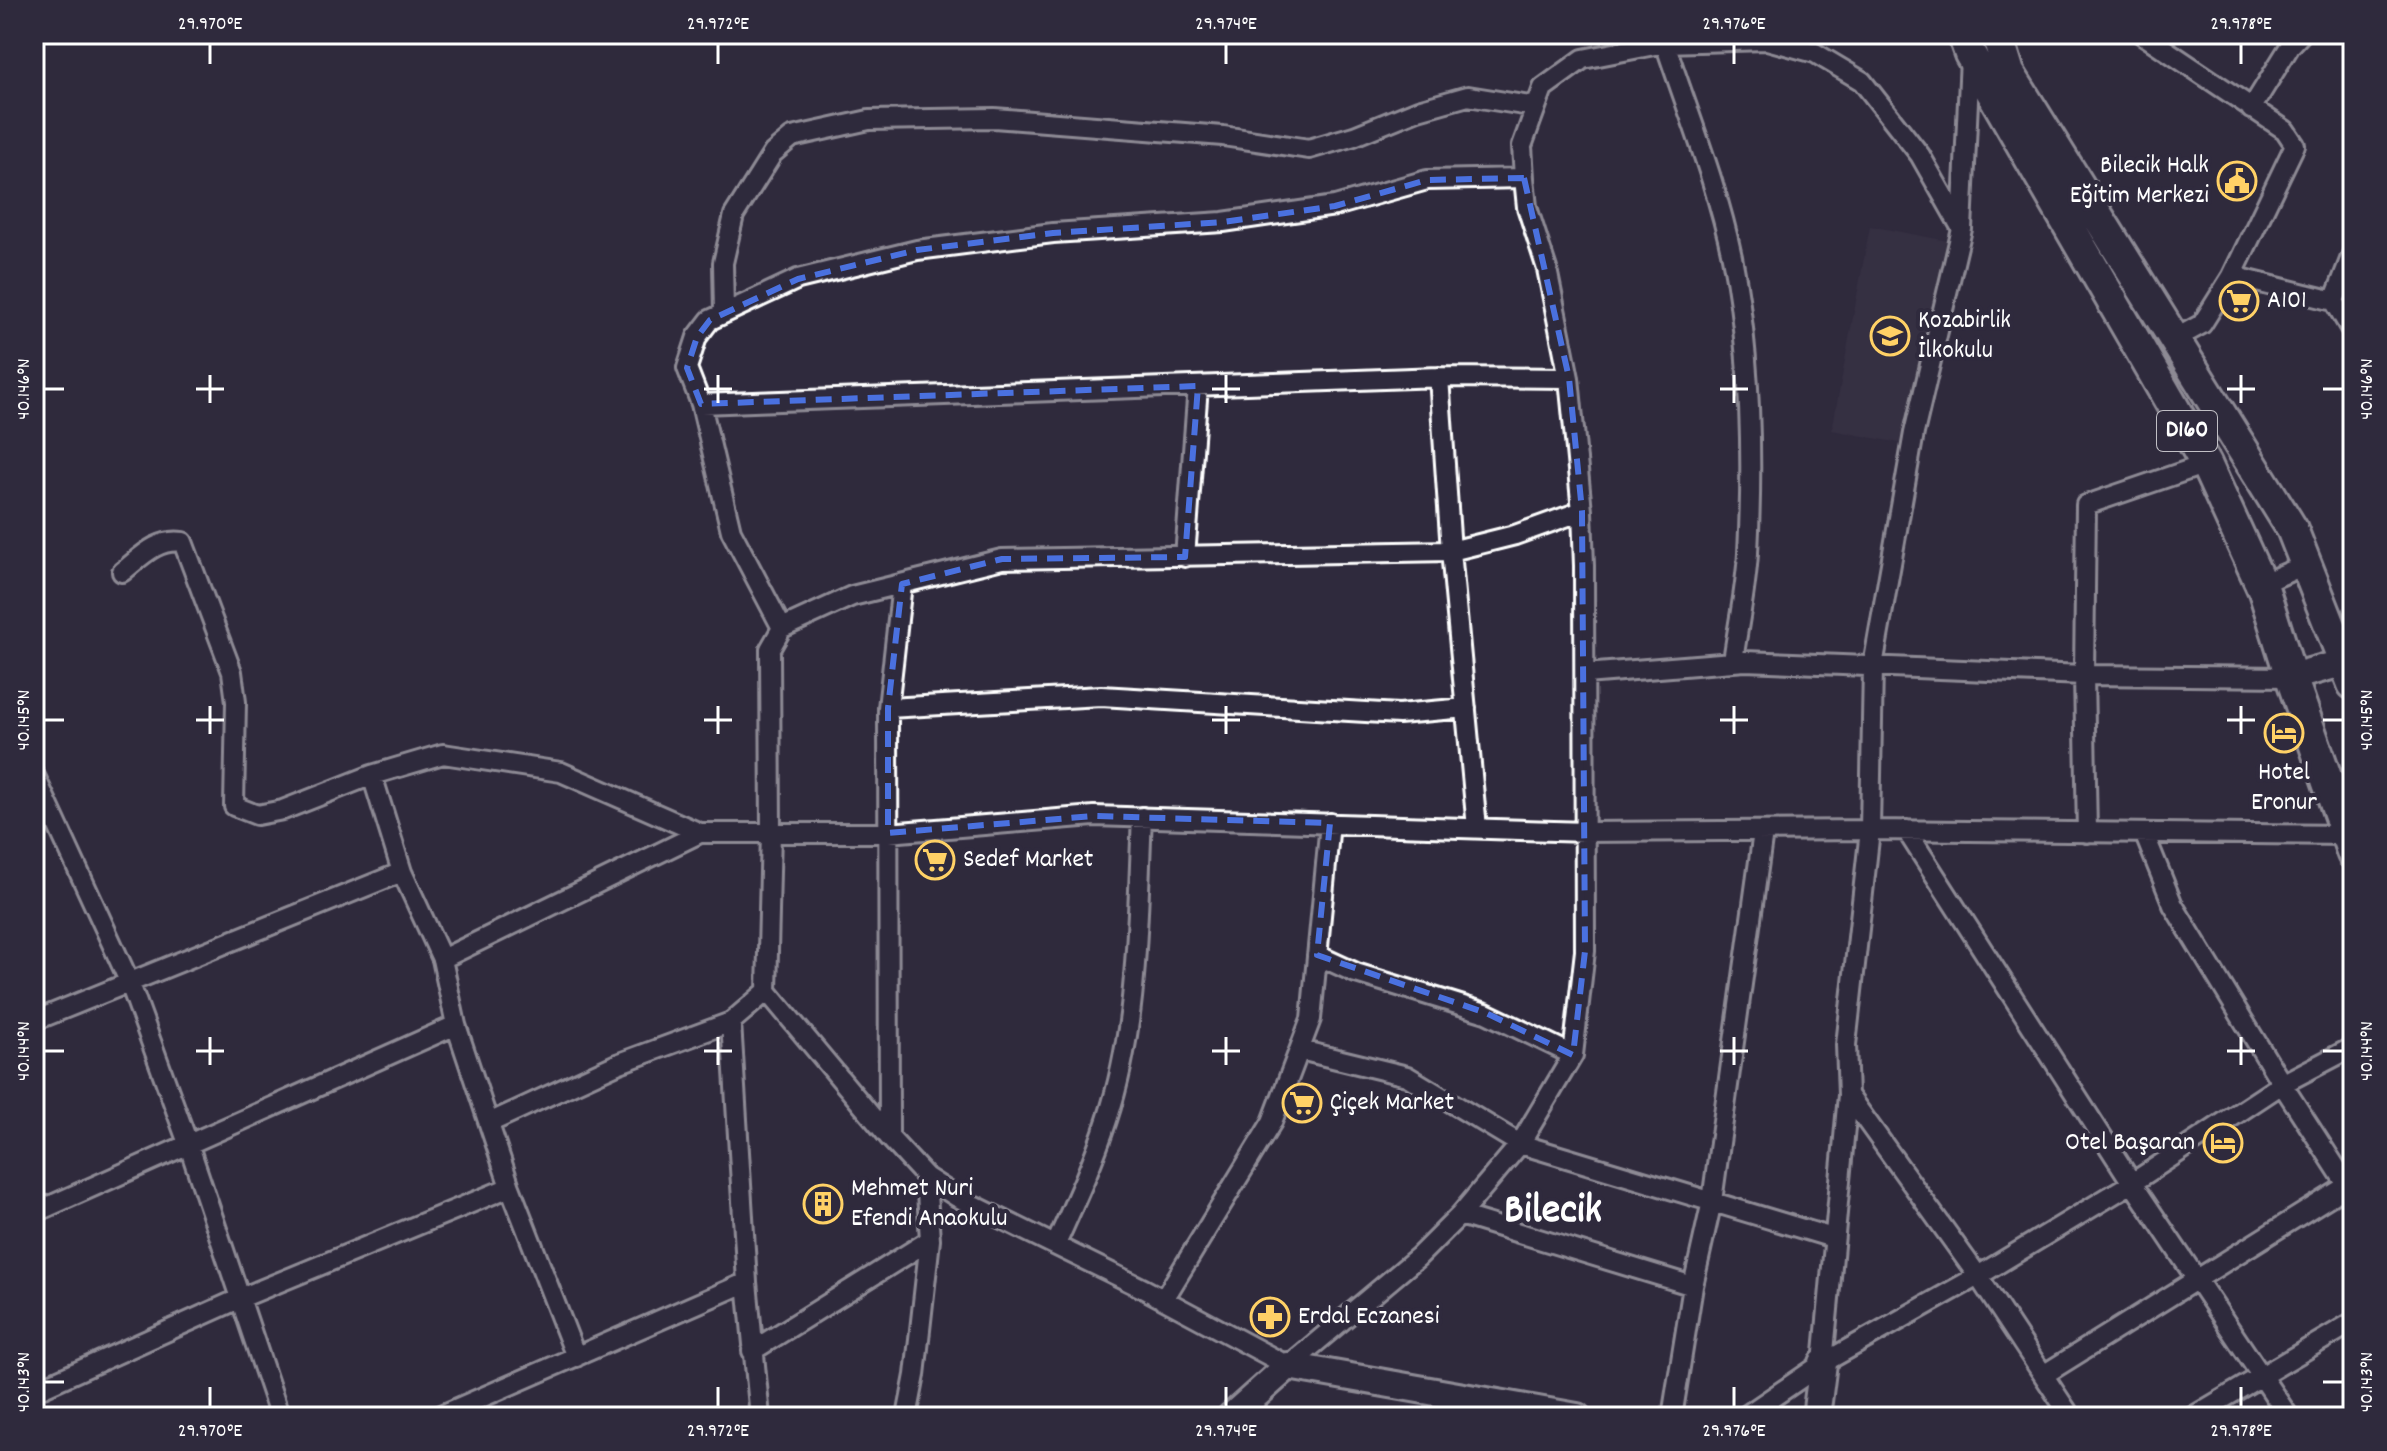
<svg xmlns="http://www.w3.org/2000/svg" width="2387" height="1451" viewBox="0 0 2387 1451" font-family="Dekko,sans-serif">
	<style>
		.built { fill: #3c3749 }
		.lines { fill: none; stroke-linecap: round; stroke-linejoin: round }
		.street-casing { stroke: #fff; stroke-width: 24 }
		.secondary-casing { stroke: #fff; stroke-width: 32 }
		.primary-casing { stroke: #fff; stroke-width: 36 }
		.street { stroke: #2f2a3d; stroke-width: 18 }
		.secondary { stroke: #2f2a3d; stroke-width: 26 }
		.primary { stroke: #2f2a3d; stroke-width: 30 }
		.marked { fill: none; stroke: #4a71e0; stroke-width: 6; stroke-dasharray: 16 10; stroke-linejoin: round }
		.ticks { fill: none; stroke: #fff; stroke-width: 3 }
		.labels { text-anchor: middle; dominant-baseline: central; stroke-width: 8; stroke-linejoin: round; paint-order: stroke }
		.shield { fill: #2f2a3d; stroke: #c1bfc5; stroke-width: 2 }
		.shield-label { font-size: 24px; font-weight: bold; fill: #fff }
		.poi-label { font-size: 26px; fill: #fff; stroke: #2f2a3d; text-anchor: start }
		.town-label { font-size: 42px; font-weight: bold; fill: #fff; stroke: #2f2a3d }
		.neatline { fill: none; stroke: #fff; stroke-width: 3 }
		.ticks-label { font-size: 20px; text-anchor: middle; fill: #fff }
	</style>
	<rect width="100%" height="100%" fill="#2f2a3d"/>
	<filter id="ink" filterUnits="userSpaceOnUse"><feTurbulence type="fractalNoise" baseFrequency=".0125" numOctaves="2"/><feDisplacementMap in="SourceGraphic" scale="16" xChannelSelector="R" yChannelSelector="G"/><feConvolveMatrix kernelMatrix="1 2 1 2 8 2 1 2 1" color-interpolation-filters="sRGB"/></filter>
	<g filter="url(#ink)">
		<path class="built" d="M1870,226L1948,241L1910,445L1832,430Z"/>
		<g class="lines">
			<g class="street-casing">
				<path id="street" d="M2142,34L2285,130L2295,145L2232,276
					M1665,43C1688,113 1717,184 1732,257C1751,353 1753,455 1748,553C1746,589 1738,625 1733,661
					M2251,109L2290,46L2301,34
					M2334,301L2353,252
					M724,313L723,263L734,215L773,153L792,137L869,120L994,118L1223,136L1309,149L1354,136L1418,110L1468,96L1536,107
					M2173,340L2202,324L2232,276L2334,301L2353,333
					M1439,377L1451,551L1477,828
					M701,404L1439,377L1569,378
					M1185,557L1198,386
					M122,572C141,557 157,538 183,542L232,672L236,702L234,806L257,815L283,810L372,775L443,754L561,772L700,833
					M2261,584L2307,564
					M782,628L731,531L701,404L687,368L697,337L710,320L798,279L917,250L1053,233L1223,222L1335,206L1427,180L1524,178
					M1585,674L1745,661L2084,675L2291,677
					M888,708L1101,696L1399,714L1466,708
					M34,774L129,981L189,1146L280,1417
					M372,775L402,872L442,959L456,1025L510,1187L576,1357
					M1906,830L2132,1183L2289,1417
					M2087,833L2084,675L2086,505L2206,464
					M2144,833L2173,905L2282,1084L2353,1194
					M1317,955L1356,973L1486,1013L1573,1055
					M442,959L700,833H888L1094,816L1585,832L1870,830L2347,835
					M767,991L889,1137L926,1177L957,1197L1144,1289L1288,1366L1418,1257L1460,1215L1520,1144L1573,1055L1585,951L1584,566L1582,511L1569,378L1547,269L1527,207L1524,178L1522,146L1543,88L1583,59L1665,43L1767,40L1815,53L1862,81L1920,155L1962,229
					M34,1021L402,872
					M731,1022L747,1282L760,1417
					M1300,1050L1407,1076L1520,1144L1833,1238
					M1848,1095L1978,1276L2071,1417
					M489,1123L617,1064L731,1022L767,991L771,832L770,649L782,628L852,596L1002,559L1451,551L1515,535L1582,511
					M889,1137L888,708L902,584
					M34,1213L456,1025
					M1460,1215L1693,1286
					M1056,1244C1074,1204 1093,1163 1107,1120C1139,1023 1137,918 1142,817
					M1164,1299L1272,1122L1311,1019L1330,823
					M752,1351L930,1240
					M1823,1363L1848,1095L1846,1045L1870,830L1873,666L1914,433L1962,229L1970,58
					M2045,1374L2353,1182
					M34,1391L241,1298L510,1187
					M437,1417L747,1282
					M907,1417L915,1375L930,1240L926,1177
					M1672,1417L1693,1286L1712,1201L1763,832
					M1744,1417L1823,1363L1978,1276L2132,1183L2282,1084L2353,1047
					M2192,1417L2353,1322"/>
			</g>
			<g class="secondary-casing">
				<path id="secondary" d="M2291,677L2346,662L2353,667
					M1231,1417L1288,1366L1577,1417
					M1816,1417L1823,1363"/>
			</g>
			<g class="primary-casing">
				<path id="primary" d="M1963,34L1970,54L2206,464L2264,591L2291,677L2353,854
					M1997,34L2009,73L2292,529L2353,684"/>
			</g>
			<use href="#street" class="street"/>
			<use href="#secondary" class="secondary"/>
			<use href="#primary" class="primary"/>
		</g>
	</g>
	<path d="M0 0H2387V1451H0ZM1524,178L1569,378L1582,511L1585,951L1573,1055L1486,1013L1317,955L1330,823L1094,816L888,833V708L902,584L1002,559L1185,557L1198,386L701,404L687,368L697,337L710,320L798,279L917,250L1053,233L1223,222L1335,206L1427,180Z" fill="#2f2a3d" fill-opacity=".55" fill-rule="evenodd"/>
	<path class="marked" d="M1524,178L1569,378L1582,511L1585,951L1573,1055L1486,1013L1317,955L1330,823L1094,816L888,833V708L902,584L1002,559L1185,557L1198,386L701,404L687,368L697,337L710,320L798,279L917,250L1053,233L1223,222L1335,206L1427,180Z"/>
	<path class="ticks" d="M210,44V64M718,44V64M1226,44V64M1734,44V64M2241,44V64M210,375V403M718,375V403M1226,375V403M1734,375V403M2241,375V403M44,389H64M196,389H224M704,389H732M1212,389H1240M1720,389H1748M2227,389H2255M2323,389H2343M210,706V734M718,706V734M1226,706V734M1734,706V734M2241,706V734M44,720H64M196,720H224M704,720H732M1212,720H1240M1720,720H1748M2227,720H2255M2323,720H2343M210,1037V1065M718,1037V1065M1226,1037V1065M1734,1037V1065M2241,1037V1065M44,1051H64M196,1051H224M704,1051H732M1212,1051H1240M1720,1051H1748M2227,1051H2255M2323,1051H2343M44,1382H64M2323,1382H2343M210,1387V1407M718,1387V1407M1226,1387V1407M1734,1387V1407M2241,1387V1407"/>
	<defs>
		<g id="civic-ring" transform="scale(2)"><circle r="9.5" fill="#2f2a3d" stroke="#ffd166" stroke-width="1.5"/><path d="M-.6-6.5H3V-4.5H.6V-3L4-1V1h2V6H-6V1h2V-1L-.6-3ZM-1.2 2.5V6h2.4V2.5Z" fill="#ffd166"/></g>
		<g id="supermarket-ring" transform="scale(2)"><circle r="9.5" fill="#2f2a3d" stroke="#ffd166" stroke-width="1.5"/><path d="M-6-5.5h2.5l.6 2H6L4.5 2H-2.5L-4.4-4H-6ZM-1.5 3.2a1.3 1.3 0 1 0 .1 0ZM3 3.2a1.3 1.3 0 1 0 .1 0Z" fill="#ffd166"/></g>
		<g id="school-ring" transform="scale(2)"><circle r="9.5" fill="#2f2a3d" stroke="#ffd166" stroke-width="1.5"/><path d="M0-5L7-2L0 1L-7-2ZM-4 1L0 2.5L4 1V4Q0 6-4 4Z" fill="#ffd166"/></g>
		<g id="hotel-ring" transform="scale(2)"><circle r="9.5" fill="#2f2a3d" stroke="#ffd166" stroke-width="1.5"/><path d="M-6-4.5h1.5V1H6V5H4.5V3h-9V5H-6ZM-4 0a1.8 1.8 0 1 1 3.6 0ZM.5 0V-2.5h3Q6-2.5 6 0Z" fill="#ffd166"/></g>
		<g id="building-ring" transform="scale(2)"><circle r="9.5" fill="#2f2a3d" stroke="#ffd166" stroke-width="1.5"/><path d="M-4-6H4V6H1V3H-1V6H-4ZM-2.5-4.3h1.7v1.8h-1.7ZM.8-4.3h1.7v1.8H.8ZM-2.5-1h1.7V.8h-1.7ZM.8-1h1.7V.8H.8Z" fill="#ffd166"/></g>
		<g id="pharmacy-ring" transform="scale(2)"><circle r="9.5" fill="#2f2a3d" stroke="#ffd166" stroke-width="1.5"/><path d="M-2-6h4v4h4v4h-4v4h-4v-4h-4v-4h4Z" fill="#ffd166"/></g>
	</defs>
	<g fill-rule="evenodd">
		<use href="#civic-ring" x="2237" y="181"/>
		<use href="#supermarket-ring" x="2239" y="301"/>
		<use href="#school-ring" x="1890" y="336"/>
		<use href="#hotel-ring" x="2284" y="733"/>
		<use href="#supermarket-ring" x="935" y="860"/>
		<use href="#supermarket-ring" x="1302" y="1103"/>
		<use href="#hotel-ring" x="2223" y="1143"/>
		<use href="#building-ring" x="823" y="1204"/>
		<use href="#pharmacy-ring" x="1270" y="1317"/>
	</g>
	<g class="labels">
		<rect class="shield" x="2157" y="411" width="60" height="40" rx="6"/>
		<g class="shield-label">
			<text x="2187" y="431">D160</text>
		</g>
		<g class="poi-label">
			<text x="2209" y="166" text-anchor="end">Bilecik Halk<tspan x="2209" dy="30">Eğitim Merkezi</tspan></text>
			<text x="2267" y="301">A101</text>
			<text x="1918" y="321">Kozabirlik<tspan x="1918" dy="30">İlkokulu</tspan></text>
			<text x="2284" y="773" text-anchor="middle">Hotel<tspan x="2284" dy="30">Eronur</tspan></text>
			<text x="963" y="860">Sedef Market</text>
			<text x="1330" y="1103">Çiçek Market</text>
			<text x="2195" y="1143" text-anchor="end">Otel Başaran</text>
			<text x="851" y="1189">Mehmet Nuri<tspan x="851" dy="30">Efendi Anaokulu</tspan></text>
			<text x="1298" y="1317">Erdal Eczanesi</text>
		</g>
		<g class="town-label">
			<text x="1553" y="1213">Bilecik</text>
		</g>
	</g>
	<rect width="2387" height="1451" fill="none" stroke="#2f2a3d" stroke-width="88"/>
	<rect x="44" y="44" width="2299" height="1363" class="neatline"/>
	<g class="ticks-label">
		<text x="210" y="29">29.970°E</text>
		<text x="718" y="29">29.972°E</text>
		<text x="1226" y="29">29.974°E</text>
		<text x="1734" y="29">29.976°E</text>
		<text x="2241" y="29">29.978°E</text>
		<text transform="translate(22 389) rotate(-90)" y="7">40.146°N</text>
		<text transform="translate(2365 389) rotate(-90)" y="7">40.146°N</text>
		<text transform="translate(22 720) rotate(-90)" y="7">40.145°N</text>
		<text transform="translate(2365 720) rotate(-90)" y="7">40.145°N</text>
		<text transform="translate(22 1051) rotate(-90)" y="7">40.144°N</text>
		<text transform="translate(2365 1051) rotate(-90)" y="7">40.144°N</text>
		<text transform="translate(22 1382) rotate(-90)" y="7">40.143°N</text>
		<text transform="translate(2365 1382) rotate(-90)" y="7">40.143°N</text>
		<text x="210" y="1436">29.970°E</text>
		<text x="718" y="1436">29.972°E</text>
		<text x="1226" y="1436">29.974°E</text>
		<text x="1734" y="1436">29.976°E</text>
		<text x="2241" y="1436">29.978°E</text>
	</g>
</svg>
